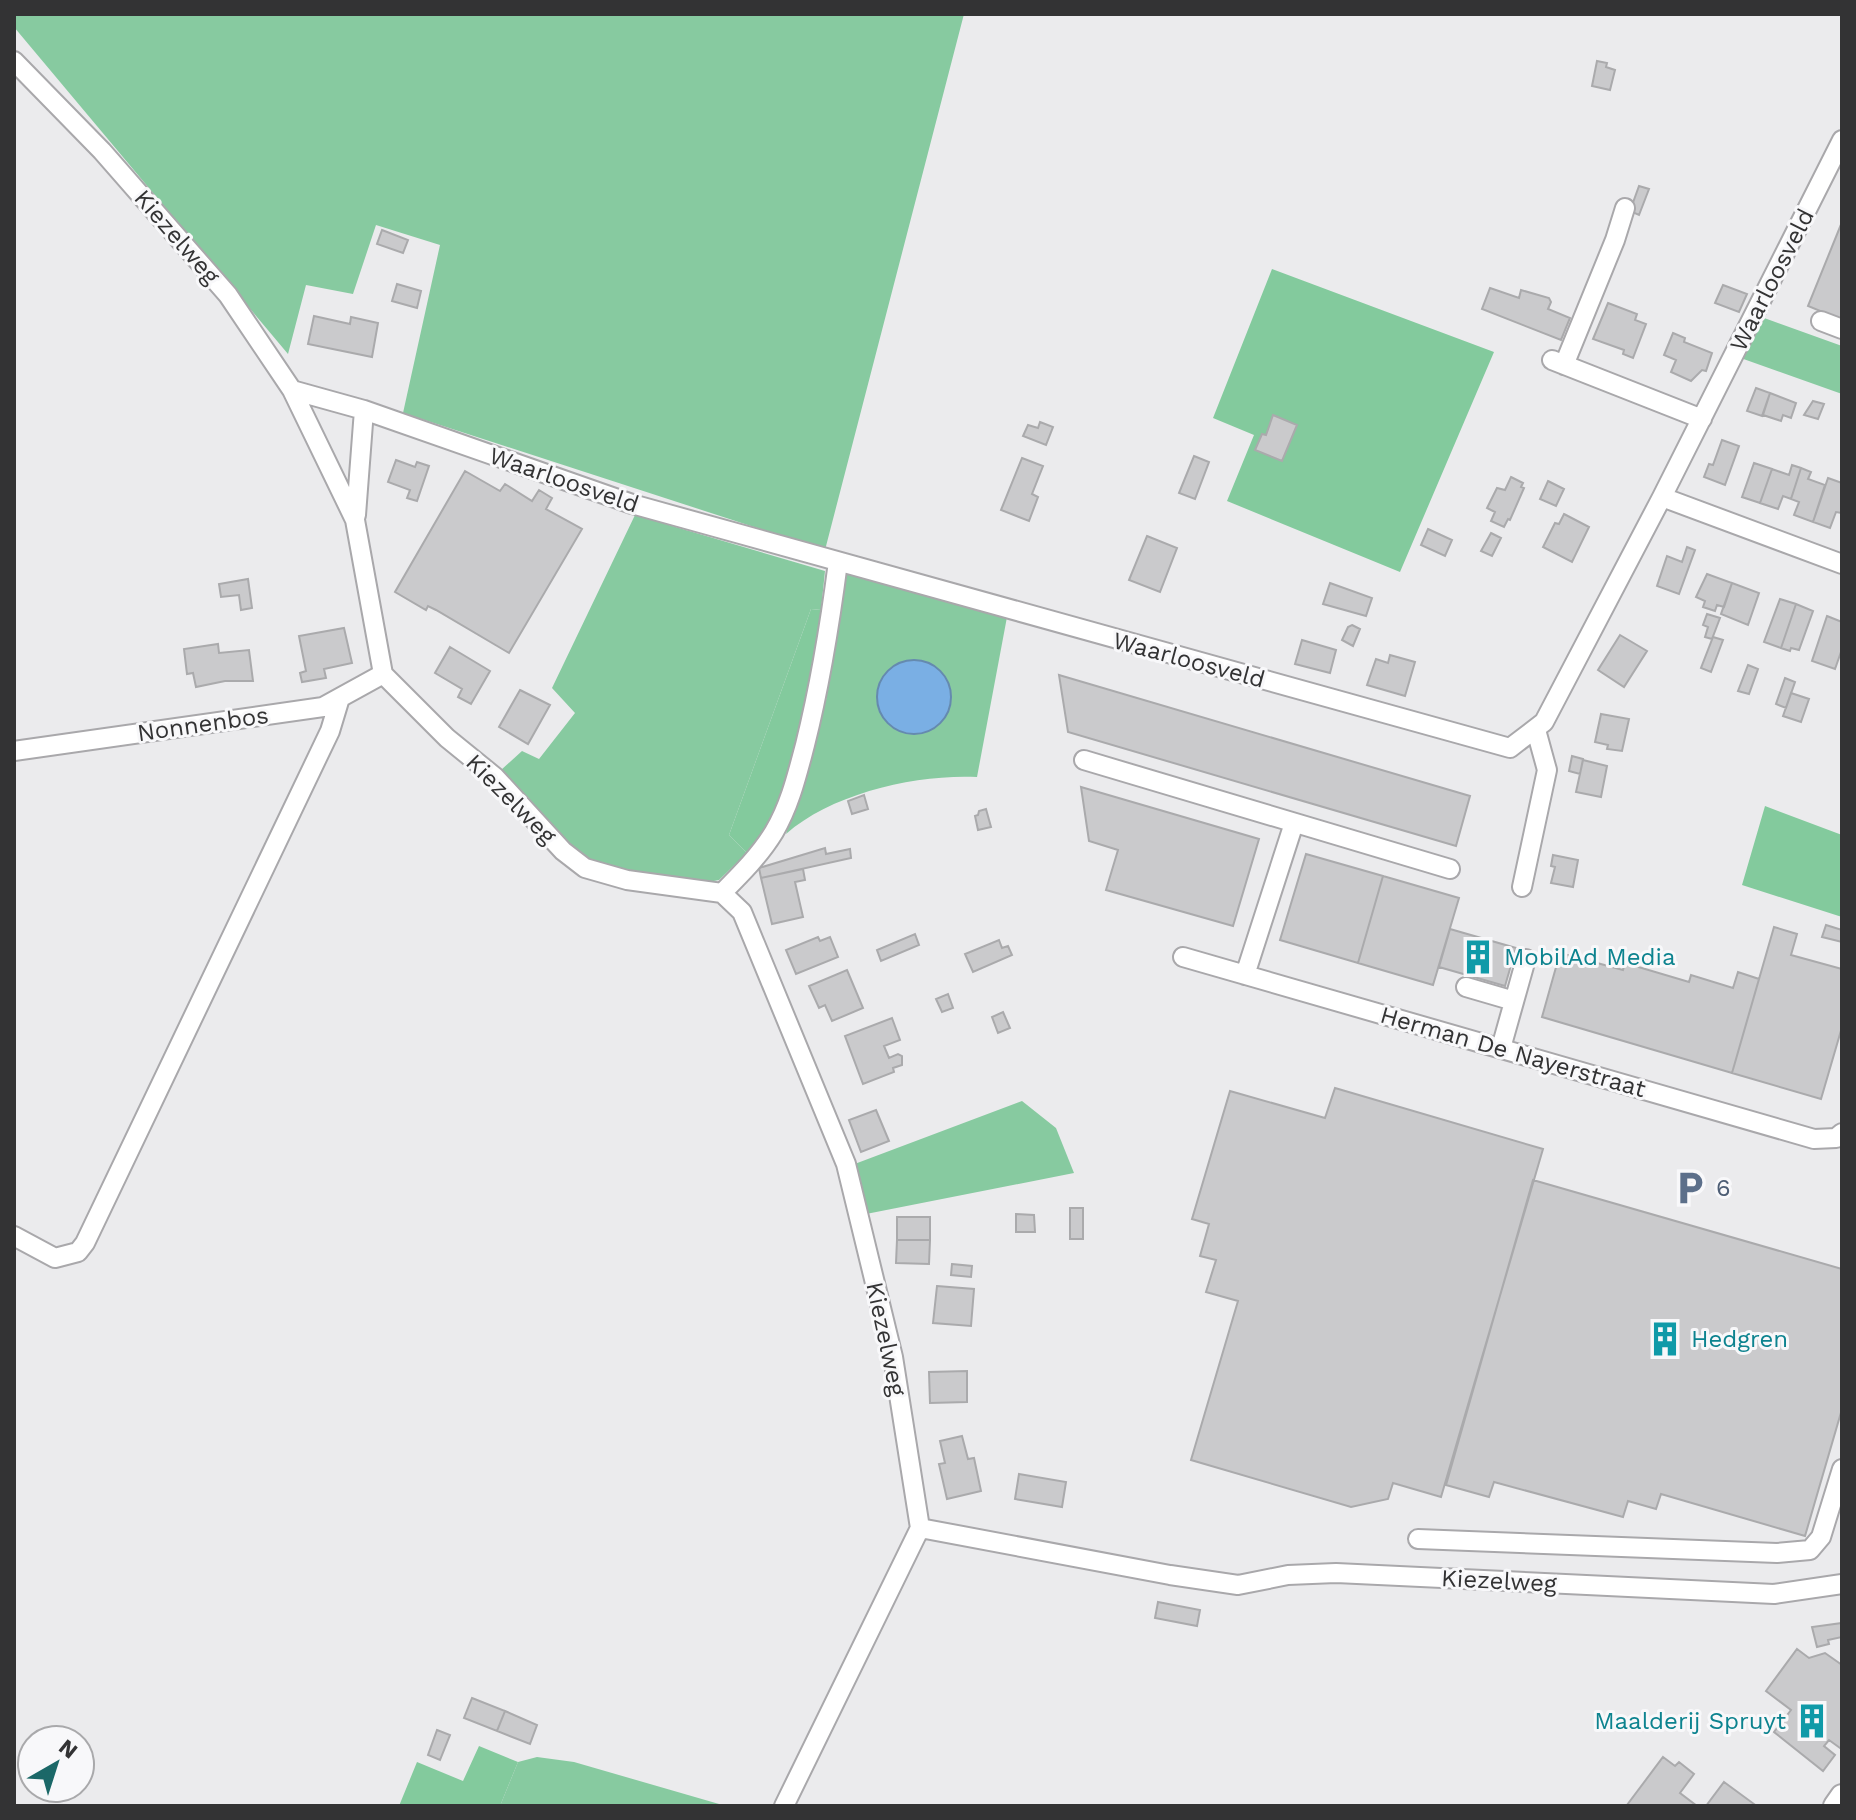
<svg xmlns="http://www.w3.org/2000/svg" width="1856" height="1820" viewBox="0 0 1856 1820" font-family="'Work Sans',sans-serif">
	<style>
		.green { fill: #87caa0 }
		.forest { fill: #83ca9d }
		.water { fill: #7aafe4; stroke: #658aaf; stroke-width: 2 }
		.building { fill: #cacacc; stroke: #aaaaac; stroke-width: 2 }
		.lines { fill: none; stroke-linecap: round; stroke-linejoin: round }
		.minor-casing { stroke: #a9a8ab; stroke-width: 22 }
		.major-casing { stroke: #a9a8ab; stroke-width: 26 }
		.minor { stroke: #fff; stroke-width: 18 }
		.major { stroke: #fff; stroke-width: 22 }
		.labels { text-anchor: middle; dominant-baseline: central; stroke-width: 6; stroke-linejoin: round; paint-order: stroke }
		.street-label { font-size: 24px; fill: #333334; stroke: #f8f8fa }
		.culture-label { font-size: 24px; fill: #0d838f; stroke: #f8f8fa; text-anchor: start }
		.service-label { font-size: 24px; fill: #4e5e75; stroke: #f8f8fa; text-anchor: start }
	</style>
	<rect width="100%" height="100%" fill="#ebebed"/>
	<path class="green" d="M14,14H964L825,550L403,413L440,245L376,225L353,294L306,285L288,354L14,27Z
		M1756,315L1842,346V394L1735,356Z
		M635,515L825,571L821,610L811,609L729,835L747,853L719,880L698,884L606,867L578,853L501,770L522,751L539,759L575,713L552,688Z
		M846,573L1007,617L977,777C917,774 832,793 786,834L826,700Z
		M1022,1101L1056,1128L1074,1173L861,1215L844,1168Z
		M537,1757L574,1762L726,1806H500L518,1762Z"/>
	<path class="forest" d="M1272,269L1494,352L1400,572L1227,501L1254,435L1213,418Z
		M811,609L821,610C814,675 801,758 772,817C765,829 755,841 747,853L729,835Z
		M1765,806L1842,835V917L1742,885Z
		M479,1746L518,1762L500,1806H399L417,1762L463,1781Z"/>
	<path class="water" d="M877 697a37 37 0 1 1 74 0a37 37 0 1 1-74 0Z"/>
	<path class="building" d="M1597,61L1607,63L1606,67L1615,70L1610,90L1592,86Z
		M1639,186L1649,189L1639,215L1630,211Z
		M1842,222V320L1808,306Z
		M382,230L408,240L403,253L377,244Z
		M397,284L421,291L417,308L392,301Z
		M1723,285L1747,294L1739,312L1715,303Z
		M1490,288L1519,298L1521,290L1549,298L1551,302L1548,309L1570,318L1561,340L1482,309Z
		M1608,303L1637,314L1635,320L1646,324L1633,358L1623,354L1624,350L1593,339Z
		M314,316L350,324L351,317L378,323L372,357L308,344Z
		M1673,333L1685,338L1684,342L1712,353L1706,371L1702,370L1691,381L1671,372L1676,360L1664,355Z
		M1756,388L1770,393L1762,416L1747,411Z
		M1770,393L1796,403L1791,418L1783,415L1781,421L1763,415Z
		M1813,401L1824,404L1818,419L1804,415Z
		M1273,415L1297,425L1282,461L1255,450L1262,434L1266,435Z
		M1040,422L1053,427L1046,445L1023,436L1028,425L1038,428Z
		M1722,440L1739,446L1725,485L1704,477L1709,464L1713,465Z
		M1194,456L1209,462L1195,499L1179,493Z
		M1022,458L1043,466L1032,494L1038,497L1029,521L1001,510Z
		M396,460L415,467L417,462L429,466L417,501L407,498L410,490L388,482Z
		M1754,463L1772,469L1760,503L1742,497Z
		M1792,465L1801,468L1791,499L1783,496L1778,509L1760,503L1772,469L1789,475Z
		M1801,468L1811,472L1808,479L1825,485L1813,522L1794,515L1799,502L1791,499Z
		M465,471L500,491L505,484L532,501L539,490L552,498L546,509L582,529L509,653L436,610L428,606L426,610L395,592Z
		M1511,477L1523,483L1521,487L1524,488L1510,520L1508,519L1504,527L1491,521L1495,512L1487,508L1497,488L1505,490Z
		M1828,478L1842,483V513L1836,512L1830,528L1813,522Z
		M1548,481L1564,489L1556,506L1540,499Z
		M1564,514L1589,527L1572,562L1543,547L1555,523L1559,524Z
		M1428,529L1452,540L1445,556L1421,545Z
		M1491,533L1501,538L1492,556L1481,551Z
		M1147,536L1177,548L1160,592L1129,580Z
		M1687,547L1695,550L1679,594L1657,586L1667,556L1682,562Z
		M1707,574L1732,583L1724,607L1717,605L1715,611L1703,607L1705,601L1696,597Z
		M248,579L252,608L241,610L239,595L221,597L219,584Z
		M1330,583L1372,598L1366,616L1323,604Z
		M1732,583L1759,593L1748,625L1721,614Z
		M1780,599L1796,604L1781,648L1764,642Z
		M1796,604L1813,611L1799,650L1791,648L1790,651L1781,648Z
		M1707,614L1720,618L1712,639L1705,637L1708,627L1703,625Z
		M1827,616L1842,622V649L1835,669L1812,661Z
		M1352,625L1360,629L1353,646L1342,640L1348,627Z
		M344,628L352,663L324,669L326,678L302,682L300,673L306,671L299,636Z
		M1620,635L1647,651L1624,687L1598,670Z
		M1713,637L1723,640L1711,672L1701,668Z
		M1302,640L1336,650L1330,673L1295,664Z
		M218,644L219,653L249,650L253,681H225L196,687L193,673L187,674L184,649Z
		M450,647L490,671L471,704L458,697L462,689L435,673Z
		M1390,655L1415,662L1405,696L1367,685L1376,659L1388,663Z
		M1748,665L1758,669L1749,694L1738,691Z
		M1059,675L1470,796L1456,846L1068,732Z
		M1785,678L1795,682L1786,708L1776,704Z
		M520,690L550,705L528,744L499,727Z
		M1791,693L1809,699L1801,722L1783,716Z
		M1601,714L1629,719L1622,751L1607,749L1608,745L1595,742Z
		M1572,756L1583,759L1580,774L1569,771Z
		M1583,760L1607,766L1601,797L1576,792Z
		M1081,787L1259,839L1233,926L1106,890L1118,850L1089,841Z
		M864,795L868,809L852,814L848,801Z
		M986,809L991,827L978,830L975,816L978,815L979,811Z
		M825,848L826,854L850,849L851,858L761,878L759,868Z
		M1306,854L1383,876L1358,963L1280,940Z
		M1553,855L1578,860L1573,887L1551,883L1555,867L1551,866Z
		M803,869L805,880L795,882L803,917L772,924L761,878Z
		M1383,876L1459,898L1433,985L1358,963Z
		M1826,925L1842,930V942L1822,937Z
		M1774,927L1797,934L1791,955L1842,969V1027L1821,1099L1732,1073Z
		M1450,929L1516,948L1505,986L1439,967Z
		M915,934L919,945L881,961L877,950Z
		M818,937L820,941L830,937L838,957L796,974L786,950Z
		M999,940L1002,948L1008,946L1012,955L973,972L965,954Z
		M1560,953L1623,970L1625,963L1689,982L1691,975L1733,988L1738,972L1759,979L1732,1073L1542,1017Z
		M847,970L863,1008L832,1021L825,1005L819,1008L809,986Z
		M948,994L953,1008L942,1012L936,999Z
		M1003,1012L1010,1028L998,1033L992,1017Z
		M892,1018L900,1040L884,1046L889,1058L898,1054L902,1056V1065L893,1068L894,1072L863,1084L845,1036Z
		M1335,1088L1543,1149L1441,1497L1393,1483L1388,1499L1351,1507L1191,1460L1238,1301L1206,1292L1216,1260L1200,1256L1209,1224L1192,1219L1230,1091L1325,1118Z
		M876,1110L889,1141L861,1152L849,1120Z
		M1533,1180L1842,1269V1409L1805,1536L1661,1494L1656,1509L1628,1501L1623,1517L1494,1482L1489,1497L1446,1485Z
		M1070,1208H1083V1239H1070Z
		M1016,1214L1034,1215L1035,1232H1016Z
		M897,1217H930V1240H897Z
		M897,1240H930L929,1264L896,1263Z
		M952,1264L972,1266L971,1277L951,1275Z
		M937,1286L974,1289L971,1326L933,1323Z
		M967,1371V1402L930,1403L929,1372Z
		M962,1436L968,1459L974,1458L981,1491L947,1499L939,1464L945,1463L940,1441Z
		M1019,1474L1066,1482L1062,1507L1015,1499Z
		M1158,1602L1200,1610L1197,1626L1155,1618Z
		M1842,1623V1637L1828,1640L1829,1644L1817,1647L1812,1627Z
		M1797,1649L1809,1658L1825,1653L1842,1665V1746L1840,1748L1829,1740L1824,1746L1835,1755L1823,1771L1774,1732L1791,1710L1766,1691Z
		M472,1698L505,1711L497,1731L464,1718Z
		M505,1711L537,1725L530,1744L497,1731Z
		M437,1730L450,1735L440,1760L428,1755Z
		M1663,1757L1675,1766L1679,1762L1694,1774L1680,1793L1697,1806L1627,1805Z
		M1724,1782L1754,1804L1752,1806H1706Z"/>
	<g class="lines">
		<g class="minor-casing">
			<path id="minor" d="M14,61L102,151L228,295L292,390L355,520L383,674L447,738L495,777L563,851L585,868L627,880L722,893L742,912L846,1164L893,1357L920,1528L784,1806
				M1821,321L1842,329
				M1552,360L1702,419
				M1564,365L1615,240L1625,208
				M292,390L364,410L632,504L1510,748L1544,722L1662,497L1842,140
				M1662,497L1842,564
				M356,515L364,410
				M14,751L323,707L383,674
				M1084,760L1450,869
				M1522,887L1547,770L1536,730
				M722,893C741,874 760,855 774,832C790,805 797,775 805,745C820,685 830,624 838,562
				M1183,957L1814,1139L1836,1138L1842,1133
				M1245,975L1294,823
				M1466,987L1514,1001
				M1501,1048L1526,959
				M14,1236L55,1258L78,1252L85,1243L330,731L340,698
				M920,1528L1170,1575L1238,1585L1288,1575L1336,1573L1774,1594L1842,1584
				M1418,1539L1777,1553L1810,1550L1821,1537L1842,1469"/>
		</g>
		<g class="major-casing">
			<path id="major" d="M1835,1806L1842,1796"/>
		</g>
		<use href="#minor" class="minor"/>
		<use href="#major" class="major"/>
	</g>
	<defs>
		<g id="building-bare" transform="scale(2.76)"><path d="M-4-6H4V6H1V3H-1V6H-4ZM-2.5-4.3h1.7v1.8h-1.7ZM.8-4.3h1.7v1.8H.8ZM-2.5-1h1.7V.8h-1.7ZM.8-1h1.7V.8H.8Z" fill="#0f9aa8" stroke="#f8f8fa" stroke-width="2.5" paint-order="stroke"/></g>
		<g id="parking-bare" transform="scale(2.76)"><path d="M-3.5-5.5H1a3.5 3.5 0 0 1 0 7H-1V5.5H-3.5ZM-1-3.4V-.6H.8a1.4 1.4 0 0 0 0-2.8Z" fill="#5c6f8a" stroke="#f8f8fa" stroke-width="2.5" paint-order="stroke"/></g>
	</defs>
	<g fill-rule="evenodd">
		<use href="#building-bare" x="1478" y="957"/>
		<use href="#parking-bare" x="1690" y="1188"/>
		<use href="#building-bare" x="1665" y="1339"/>
		<use href="#building-bare" x="1812" y="1721"/>
	</g>
	<g class="labels">
		<g class="street-label">
			<text transform="translate(177 237) rotate(49)">Kiezelweg</text>
			<text transform="translate(1772 280) rotate(-63)">Waarloosveld</text>
			<text transform="translate(564 480) rotate(19)">Waarloosveld</text>
			<text transform="translate(1189 660) rotate(15)">Waarloosveld</text>
			<text transform="translate(203 724) rotate(-8)">Nonnenbos</text>
			<text transform="translate(511 799) rotate(45)">Kiezelweg</text>
			<text transform="translate(1513 1052) rotate(16)">Herman De Nayerstraat</text>
			<text transform="translate(886 1339) rotate(78)">Kiezelweg</text>
			<text transform="translate(1499 1581) rotate(3)">Kiezelweg</text>
		</g>
		<g class="culture-label">
			<text x="1504" y="957">MobilAd Media</text>
			<text x="1691" y="1339">Hedgren</text>
			<text x="1786" y="1721" text-anchor="end">Maalderij Spruyt</text>
		</g>
		<g class="service-label">
			<text x="1716" y="1188">6</text>
		</g>
	</g>
	<rect width="1856" height="1820" fill="none" stroke="#333334" stroke-width="32"/>
	<g transform="translate(56 1764) rotate(39)"><circle r="38" fill="#f8f8fa" stroke="#a9a9ab" stroke-width="2"/>
	<path d="M0-6L14 30L0 20L-14 30Z" fill="#1b6868"/>
	<text y="-12" font-size="22" font-weight="bold" text-anchor="middle" fill="#333334">N</text>
	</g>
</svg>
